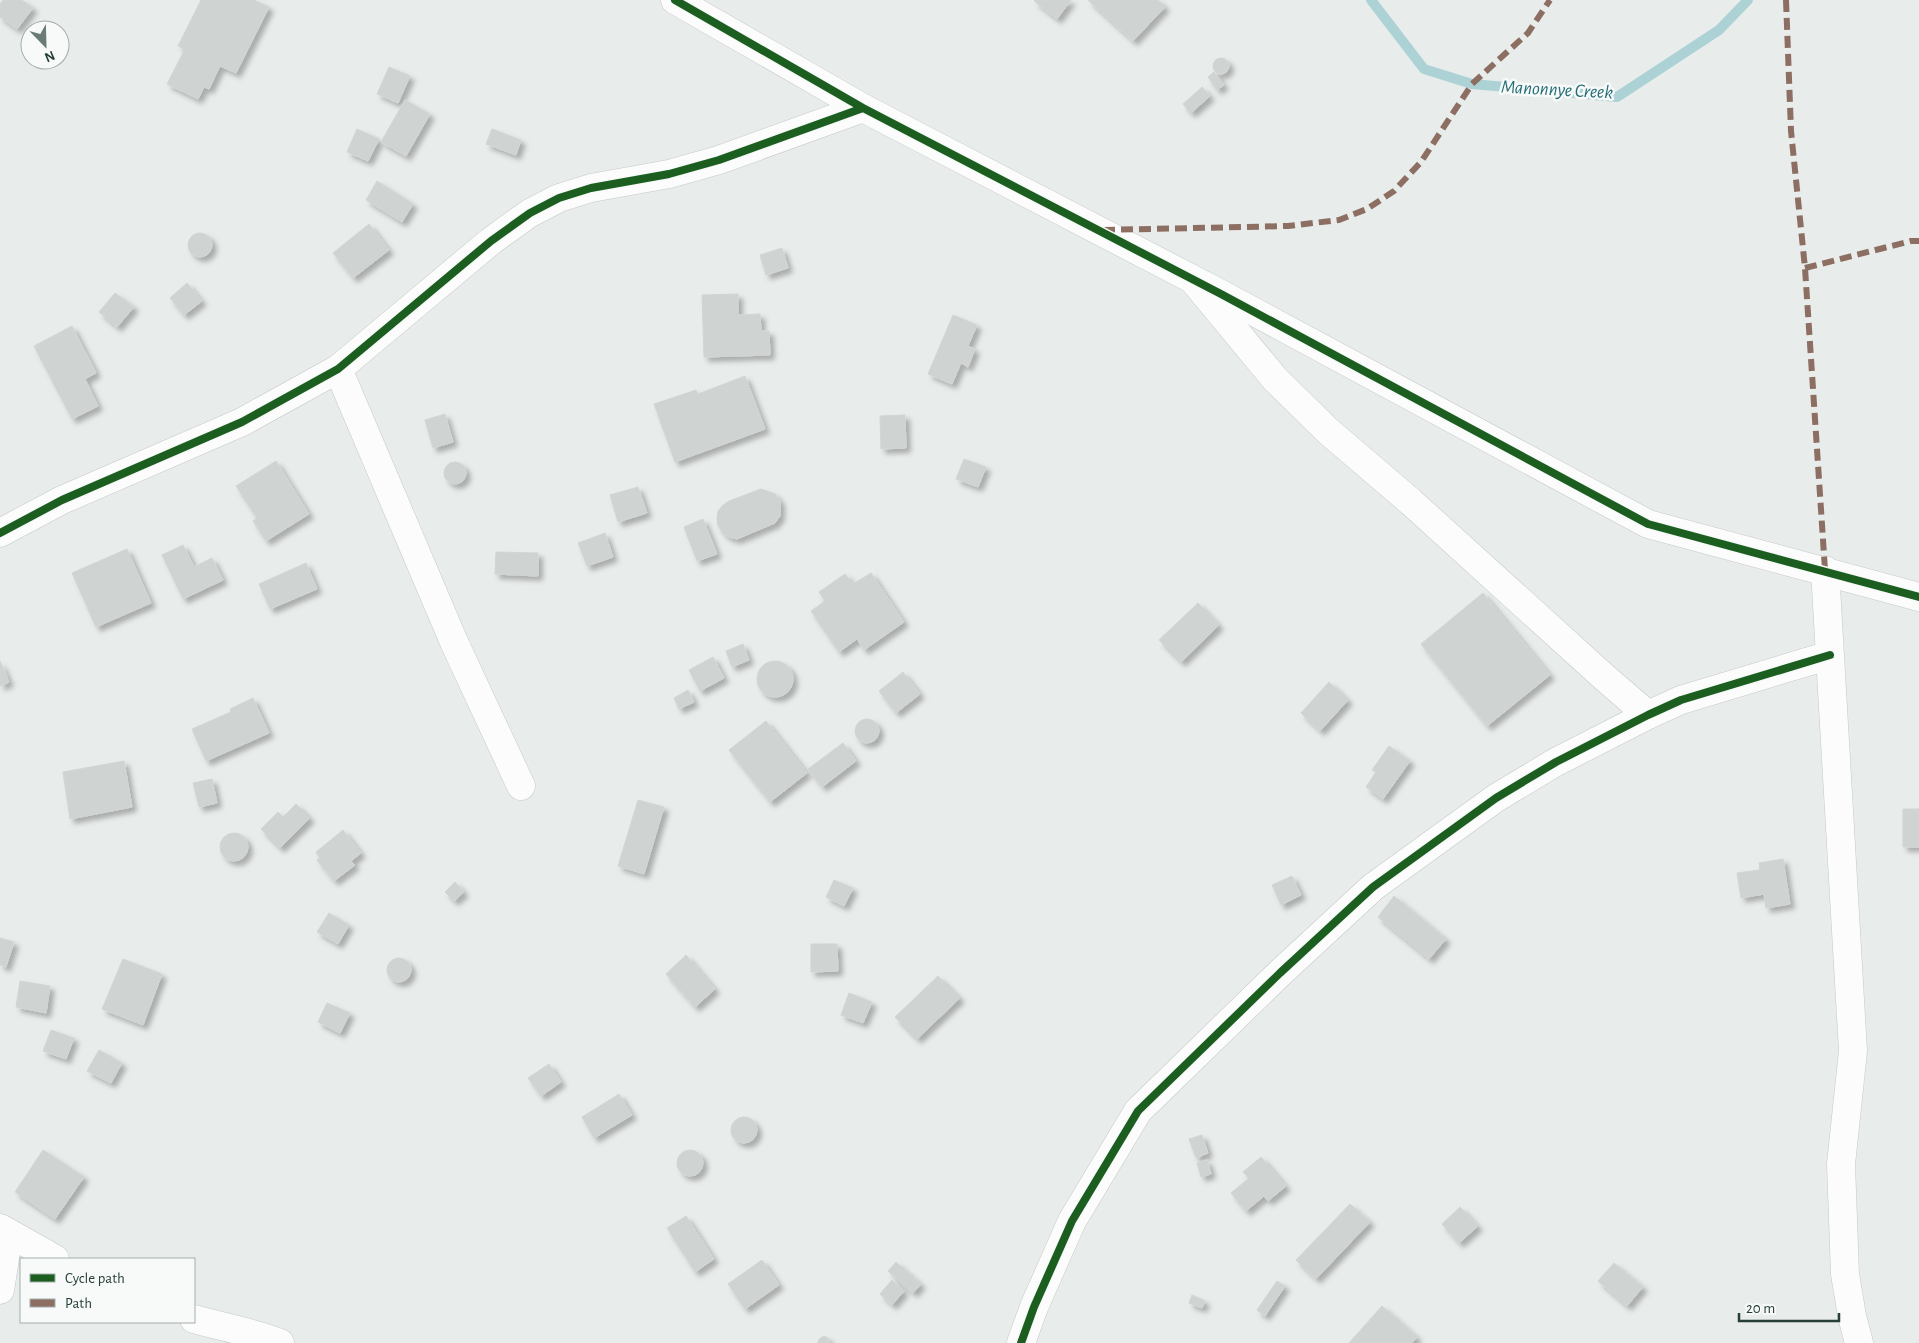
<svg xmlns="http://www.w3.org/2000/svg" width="1919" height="1343" viewBox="0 0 1919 1343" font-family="'Alegreya Sans',sans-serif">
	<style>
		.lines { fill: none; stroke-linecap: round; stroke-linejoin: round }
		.stream { stroke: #acd2d6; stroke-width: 10 }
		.building { fill: #cfd4d2; stroke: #d1d5d3; filter: url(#shadow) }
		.minor-casing { stroke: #c5c9c7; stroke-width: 29 }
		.tertiary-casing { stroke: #c5c9c7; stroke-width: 29 }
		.minor { stroke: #fcfcfc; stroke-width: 28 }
		.tertiary { stroke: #fcfcfc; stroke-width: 28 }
		.quiet { stroke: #8d6e63; stroke-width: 6; stroke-dasharray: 12 6; stroke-linecap: butt }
		.cycleway-casing { stroke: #f7faf9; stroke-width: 11 }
		.cycleway { stroke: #1b5e20; stroke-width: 8 }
		.labels { text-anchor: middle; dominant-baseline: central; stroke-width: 5; stroke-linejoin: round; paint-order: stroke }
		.water-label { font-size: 19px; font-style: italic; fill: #246d77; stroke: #f7faf9 }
	</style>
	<defs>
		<filter id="shadow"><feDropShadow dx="4.5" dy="4.5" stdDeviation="2.5" flood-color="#0004"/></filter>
	</defs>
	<rect width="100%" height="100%" fill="#e8ecea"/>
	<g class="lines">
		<path class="stream" d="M1371,0L1424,69L1472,84L1617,97L1719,30L1748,0"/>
	</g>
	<path class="building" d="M3,0H22L33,8L17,29L0,17V4Z
		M201,0H254L269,7L236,73L220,66L209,89L204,87L198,99L167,84L185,49L178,46Z
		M1035,0H1071L1057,19L1034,1Z
		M1088,0H1158L1165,7L1133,41Z
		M1213 66a8 8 0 1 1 16 0a8 8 0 1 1-16 0Z
		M389,67L410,76L398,103L377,94Z
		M1214,72L1224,85L1217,90L1208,77Z
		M1202,87L1210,96L1191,113L1183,104Z
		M405,100L430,114L406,156L381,142Z
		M357,129L379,139L368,161L347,152Z
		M492,129L521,140L516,155L486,144Z
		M377,181L413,204L402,222L366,200Z
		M369,224L389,250L353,278L333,253Z
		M188 245a12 12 0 1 1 24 0a12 12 0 1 1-24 0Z
		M782,248L788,268L766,275L760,255Z
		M187,283L202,301L184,315L170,298Z
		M115,293L134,307L117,327L99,312Z
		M738,294V315L760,314L761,331H769L770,355L704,357L702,295Z
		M953,315L977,325L968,346L975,349L968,367L961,363L952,384L928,374Z
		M72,326L96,373L85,379L98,406L72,419L34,346Z
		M745,376L765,429L675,462L654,404L696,390L698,394Z
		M445,414L453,442L433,448L425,420Z
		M905,415L906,448L881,449L880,416Z
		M964,459L986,467L978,487L956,479Z
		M276,461L309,514L266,541L253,521L257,518L236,486Z
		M444 473a11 11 0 1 1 22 0a11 11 0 1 1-22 0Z
		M638,487L647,513L618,522L610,495Z
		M761,489L775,494L780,501V516L775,523L737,539L729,537L723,533L718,526L717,519L718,511L723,505L729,501Z
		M703,519L717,554L697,561L684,527Z
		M605,533L613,557L587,566L578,543Z
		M183,545L194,567L212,558L223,580L183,599L162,555Z
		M127,549L151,603L96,627L72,573Z
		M496,552L538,553V576L495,574Z
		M306,563L317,589L270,609L259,584Z
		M871,573L904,622L864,650L857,639L839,652L811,611L825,601L819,592L845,574L853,584Z
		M1483,593L1550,675L1487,726L1421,644Z
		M1198,603L1219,625L1181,662L1159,640Z
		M743,644L749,660L732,667L726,651Z
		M713,657L724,678L700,691L689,670Z
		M757 679a18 18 0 1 1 36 0a18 18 0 1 1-36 0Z
		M0,661L9,682L0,686Z
		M903,672L920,694L896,713L879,691Z
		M1329,682L1348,700L1320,731L1301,713Z
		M688,690L694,702L679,709L674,698Z
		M253,698L269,733L206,761L192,729L231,712L230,709Z
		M855 731a12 12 0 1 1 24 0a12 12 0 1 1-24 0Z
		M766,721L807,773L770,802L729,750Z
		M843,743L856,761L822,787L808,769Z
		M1389,746L1410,761L1383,799L1366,787L1376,772L1372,770Z
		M124,761L132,807L70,819L63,772Z
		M212,779L217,803L199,807L193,783Z
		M638,800L664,807L644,874L618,866Z
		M296,804L310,818L280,848L261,829L278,812L283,817Z
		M1903,809H1919V847H1903Z
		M343,830L361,853L351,861L355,865L334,881L317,860L320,858L316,852Z
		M220 847a14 14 0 1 1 28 0a14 14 0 1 1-28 0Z
		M1783,859L1790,904L1766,908L1764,894L1741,898L1737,873L1760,870L1759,863Z
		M1292,876L1301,895L1281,905L1272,885Z
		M834,880L853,888L844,906L826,897Z
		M455,882L464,892L454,901L445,892Z
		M1394,896L1446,939L1429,959L1378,917Z
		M329,913L349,925L338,944L317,932Z
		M0,938L14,942L6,967L0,965Z
		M811,944H837L838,971L811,972Z
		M686,955L715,989L695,1007L666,974Z
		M387 970a12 12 0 1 1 24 0a12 12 0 1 1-24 0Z
		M123,959L162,974L143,1025L102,1009Z
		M938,976L960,998L917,1039L895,1017Z
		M20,981L50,986L46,1013L16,1007Z
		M849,993L872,1002L863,1023L841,1015Z
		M327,1003L350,1013L340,1033L318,1022Z
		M51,1030L74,1038L66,1059L43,1051Z
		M99,1050L122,1063L111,1083L87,1071Z
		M549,1064L561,1082L541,1096L528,1078Z
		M619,1094L632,1115L594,1138L582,1117Z
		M731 1130a13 13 0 1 1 26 0a13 13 0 1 1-26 0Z
		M1202,1135L1208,1153L1196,1158L1189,1139Z
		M43,1150L84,1177L55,1219L15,1192Z
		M677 1163a13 13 0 1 1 26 0a13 13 0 1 1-26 0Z
		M1261,1157L1286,1186L1268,1201L1264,1196L1246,1211L1231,1193L1249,1178L1243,1172Z
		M1207,1160L1211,1174L1201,1177L1197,1163Z
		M1350,1204L1370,1222L1316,1279L1296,1260Z
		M1460,1207L1478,1226L1459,1243L1442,1224Z
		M686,1216L714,1259L695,1272L667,1228Z
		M762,1260L779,1285L745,1309L728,1284Z
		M896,1262L921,1284L913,1293L888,1271Z
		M1614,1263L1643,1287L1627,1306L1598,1281Z
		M892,1280L904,1291L892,1305L880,1294Z
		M1277,1281L1285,1286L1265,1316L1257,1310Z
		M1192,1295L1205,1301L1202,1308L1189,1303Z
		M1382,1306L1417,1337L1412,1343H1349Z
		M824,1336L828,1338L829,1343H818L819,1339Z"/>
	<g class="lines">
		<g class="minor-casing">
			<path id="minor" d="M1194,281L1275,379L1328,431L1411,502L1604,677L1648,715
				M338,369L454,642L521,786
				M0,533L62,500L242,422L338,369L491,241L530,213L559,198L591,188L669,174L719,160L863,108
				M1825,570L1853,1051L1841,1164L1845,1274L1852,1316L1859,1343
				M0,1228L55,1259
				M0,1290L9,1233
				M194,1319C222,1327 252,1332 280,1343
				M1021,1343L1034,1307L1072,1221L1138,1111L1280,973L1373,887L1496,798L1556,762L1648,715L1681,700L1830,655"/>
		</g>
		<g class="tertiary-casing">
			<path id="tertiary" d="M675,0L863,108L1221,294L1648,524L1919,597"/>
		</g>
		<use href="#minor" class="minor"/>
		<use href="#tertiary" class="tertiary"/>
		<path class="quiet" d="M1786,0L1791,131L1805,268L1825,570
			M1103,230L1288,226L1339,220L1367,209L1394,191L1421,162L1472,84L1528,33L1550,0
			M1805,268L1911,241H1919"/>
		<g class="cycleway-casing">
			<path id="cycleway" d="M675,0L863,108L1221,294L1648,524L1919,597
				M0,533L62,500L242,422L338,369L491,241L530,213L559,198L591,188L669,174L719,160L863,108
				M1021,1343L1034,1307L1072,1221L1138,1111L1280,973L1373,887L1496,798L1556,762L1648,715L1681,700L1830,655"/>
		</g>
		<use href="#cycleway" class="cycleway"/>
	</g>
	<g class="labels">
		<g class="water-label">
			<text transform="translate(1557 90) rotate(3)">Manonnye Creek</text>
		</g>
	</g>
	<rect x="20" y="1258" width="175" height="65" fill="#f7faf9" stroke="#a3afac"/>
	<rect x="30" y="1274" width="25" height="8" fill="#1b5e20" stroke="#a3afac"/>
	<text x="65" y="1283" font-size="15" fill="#263f38">Cycle path</text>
	<rect x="30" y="1299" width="25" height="8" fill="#8d6e63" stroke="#a3afac"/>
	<text x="65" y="1308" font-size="15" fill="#263f38">Path</text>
	<g transform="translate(45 45) rotate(157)"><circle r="24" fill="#f7faf9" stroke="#a3afac"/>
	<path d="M0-4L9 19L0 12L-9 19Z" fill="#6a7c76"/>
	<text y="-8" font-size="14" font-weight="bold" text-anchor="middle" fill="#263f38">N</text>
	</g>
	<path d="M1739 1313v8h100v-8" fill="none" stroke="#263f38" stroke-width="2.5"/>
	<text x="1746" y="1313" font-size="15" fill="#263f38" stroke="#f7faf9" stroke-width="4" paint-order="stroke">20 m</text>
</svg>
